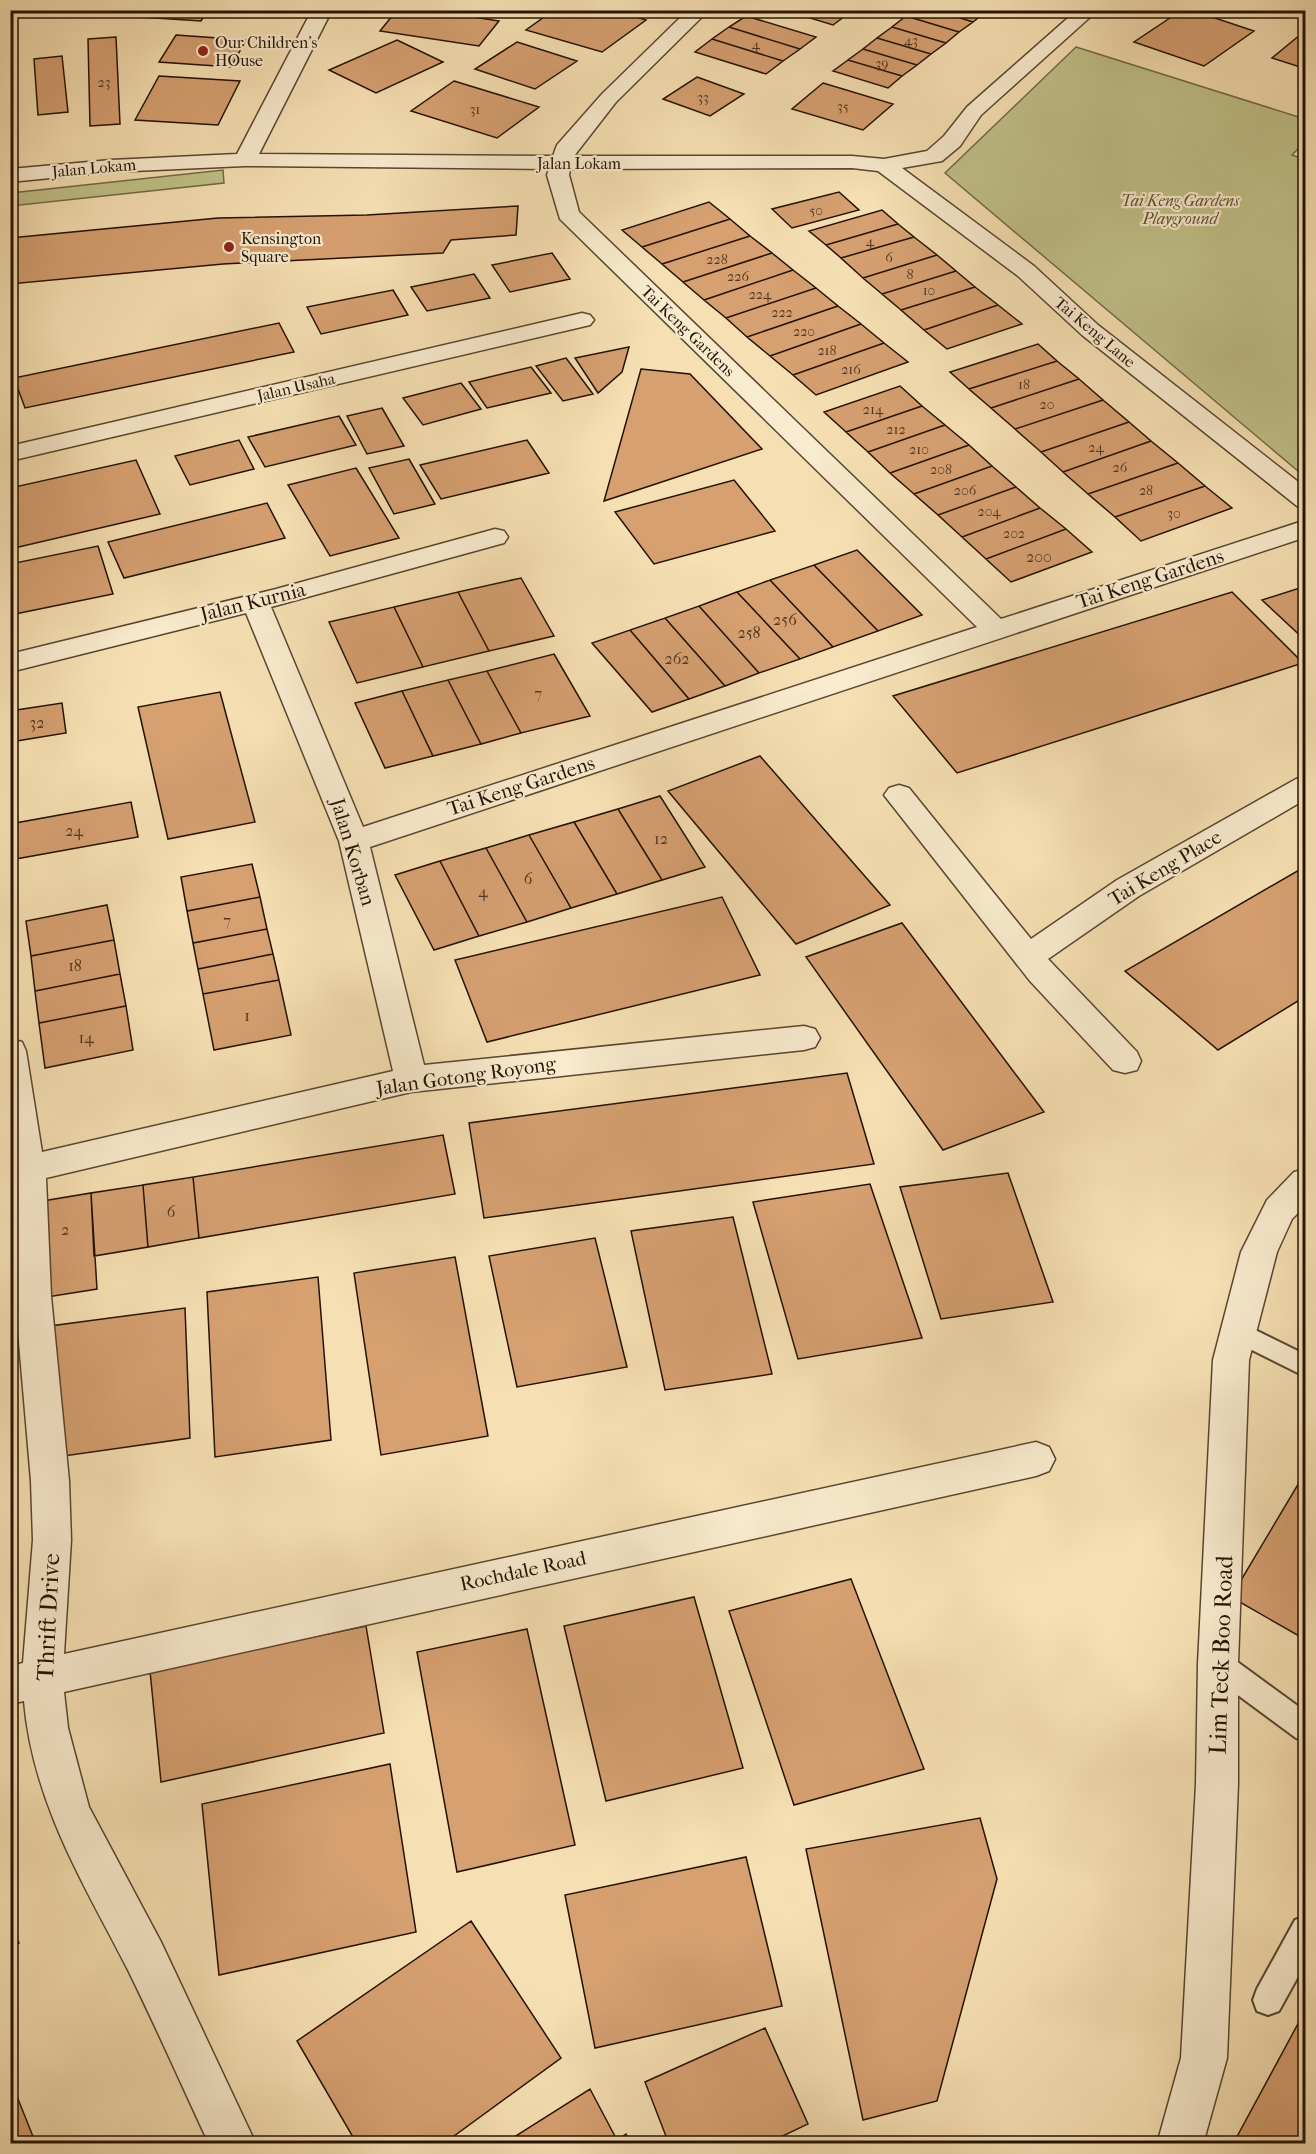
<svg xmlns="http://www.w3.org/2000/svg" width="1316" height="2154" viewBox="0 0 1316 2154" font-family="'IM FELL French Canon',serif">
	<style>
		.green { fill: #c1c189; stroke: #726a47; stroke-width: 1.5 }
		.building { fill: #d6a071; stroke: #241205; stroke-width: 1.5 }
		.lines { fill: none; stroke-linecap: round; stroke-linejoin: round }
		.service-casing { stroke: #584630; stroke-width: 4 }
		.minor-casing { stroke: #584630; stroke-width: 3 }
		.service { fill: #f9ebce; fill-rule: evenodd }
		.minor { fill: #f9ebce; fill-rule: evenodd }
		.poi-dot { fill: #8f2418; stroke: #f9ebce; stroke-width: 2 }
		.labels { text-anchor: middle; dominant-baseline: central; stroke-width: 4.5; stroke-linejoin: round; paint-order: stroke }
		.far-number-label { font-size: 14px; fill: #503620 }
		.far-poi-label { font-size: 16px; fill: #241205; stroke: #f9ebce; text-anchor: start }
		.far-street-label { font-size: 16px; fill: #241205; stroke: #f9ebce }
		.far-park-label { font-size: 16px; font-style: italic; fill: #5b4f33; stroke: #f9ebce }
		.number-label { font-size: 16px; fill: #503620 }
		.street-label { font-size: 20px; fill: #241205; stroke: #f9ebce }
		.near-street-label { font-size: 24px; fill: #241205; stroke: #f9ebce }
	</style>
	<rect width="100%" height="100%" fill="#f6e0b3"/>
	<filter id="stains"><feTurbulence type="fractalNoise" baseFrequency=".00333" numOctaves="4"/><feColorMatrix values="0 0 0 0 .2 0 0 0 0 .09 0 0 0 0 .02 0 0 0 .5 -.17"/></filter>
	<radialGradient id="worn" r=".72"><stop offset=".6" stop-color="#630" stop-opacity="0"/><stop offset="1" stop-color="#630" stop-opacity=".3"/></radialGradient>
	<path class="green" d="M1076,47L1305,119V142L1292,155L1306,160L1305,477L945,173Z
		M223,170L224,183L11,206V193Z"/>
	<path class="building" d="M129,10H208L201,21L125,16Z
		M397,10H428L499,21L479,46L380,31Z
		M554,10H613L646,20L602,52L526,30Z
		M784,10H840L849,13L833,25Z
		M914,10H935L973,22L959,32L906,16Z
		M935,10H984L987,11L973,22Z
		M1182,10H1191L1254,31L1204,66L1134,42Z
		M746,16L816,37L800,49L729,27Z
		M906,16L959,32L946,43L892,27Z
		M729,27L800,49L783,61L712,39Z
		M892,27L946,43L931,54L877,38Z
		M1306,30V63L1300,67L1272,58Z
		M176,35L246,40L231,67L159,62Z
		M116,37L120,124L90,126L88,39Z
		M877,38L931,54L917,65L863,49Z
		M712,39L783,61L766,74L695,52Z
		M397,40L443,62L376,93L329,70Z
		M517,42L577,61L535,89L475,69Z
		M863,49L917,65L902,76L848,60Z
		M62,56L68,112L38,115L34,59Z
		M848,60L902,76L888,88L833,71Z
		M159,76L240,81L218,125L135,120Z
		M697,77L744,94L710,116L663,99Z
		M454,81L539,107L497,138L411,111Z
		M823,83L893,104L863,130L792,109Z
		M839,192L859,210L792,228L772,209Z
		M709,202L730,219L642,247L622,230Z
		M518,206L516,235L451,240L443,253L223,264L10,284V238L218,218L367,215Z
		M882,210L898,224L826,245L809,231Z
		M730,219L750,236L662,264L642,247Z
		M898,224L914,237L841,258L826,245Z
		M750,236L772,253L683,282L662,264Z
		M914,237L937,255L863,278L841,258Z
		M552,253L570,279L510,292L492,265Z
		M772,253L793,270L704,300L683,282Z
		M937,255L956,271L882,294L863,278Z
		M793,270L816,288L726,318L704,300Z
		M956,271L975,287L901,310L882,294Z
		M474,274L490,298L427,311L411,287Z
		M975,287L998,305L924,330L901,310Z
		M816,288L838,306L747,337L726,318Z
		M393,290L408,315L321,334L307,307Z
		M998,305L1022,324L947,349L924,330Z
		M838,306L861,324L770,356L747,337Z
		M279,323L294,352L25,408L14,378Z
		M861,324L884,343L793,375L770,356Z
		M884,343L908,362L816,395L793,375Z
		M1038,344L1057,361L969,389L950,372Z
		M629,347L622,372L598,393L575,358Z
		M566,358L593,394L563,401L536,366Z
		M1057,361L1079,379L991,408L969,389Z
		M531,367L551,393L487,408L469,382Z
		M641,369L690,374L762,449L604,501Z
		M1079,379L1103,400L1015,429L991,408Z
		M461,383L481,409L423,425L403,398Z
		M900,386L922,406L846,432L824,412Z
		M1103,400L1129,422L1041,452L1015,429Z
		M922,406L945,425L868,452L846,432Z
		M382,408L404,446L367,454L347,416Z
		M339,416L356,445L265,467L248,437Z
		M1129,422L1151,441L1063,472L1041,452Z
		M945,425L969,445L890,473L868,452Z
		M239,440L254,469L190,485L175,456Z
		M527,440L549,473L441,499L420,465Z
		M1151,441L1178,463L1088,494L1063,472Z
		M969,445L992,466L914,494L890,473Z
		M409,459L435,504L394,514L369,468Z
		M136,460L160,514L10,549V488Z
		M1178,463L1205,486L1115,517L1088,494Z
		M992,466L1016,487L938,515L914,494Z
		M356,468L399,538L330,556L288,485Z
		M734,480L775,531L654,564L615,512Z
		M1205,486L1232,508L1141,541L1115,517Z
		M1016,487L1040,508L962,537L938,515Z
		M267,503L285,538L124,578L108,542Z
		M1040,508L1066,529L986,559L962,537Z
		M1066,529L1092,552L1011,582L986,559Z
		M98,546L113,594L10,615V564Z
		M857,550L922,615L878,631L814,565Z
		M814,565L878,631L833,647L770,580Z
		M521,578L554,636L489,651L458,592Z
		M770,580L833,647L800,659L737,592Z
		M1306,586V641L1262,600Z
		M458,592L489,651L423,667L394,607Z
		M737,592L800,659L759,673L699,606Z
		M1232,592L1303,663L957,773L893,696Z
		M699,606L759,673L725,686L665,618Z
		M394,607L423,667L357,683L329,622Z
		M665,618L725,686L689,699L630,630Z
		M630,630L689,699L652,712L592,643Z
		M554,654L590,716L521,733L487,671Z
		M487,671L521,733L481,744L448,680Z
		M448,680L481,744L433,756L402,691Z
		M402,691L433,756L385,768L355,703Z
		M220,692L255,822L168,839L138,707Z
		M62,703L66,733L10,742V711Z
		M760,756L890,905L796,944L668,791Z
		M660,796L705,867L662,880L618,809Z
		M131,802L138,837L10,860V824Z
		M618,809L662,880L617,894L574,822Z
		M574,822L617,894L571,908L529,835Z
		M529,835L571,908L527,922L486,848Z
		M486,848L527,922L479,936L440,861Z
		M440,861L479,936L434,950L395,875Z
		M252,864L260,897L187,911L181,877Z
		M1306,866V996L1218,1050L1125,971Z
		M260,897L267,929L193,943L187,911Z
		M722,897L760,975L487,1042L455,960Z
		M107,905L114,940L31,956L26,921Z
		M902,923L1044,1112L943,1150L806,957Z
		M267,929L273,954L198,969L193,943Z
		M114,940L120,974L35,991L31,956Z
		M273,954L279,980L203,994L198,969Z
		M120,974L126,1006L39,1023L35,991Z
		M279,980L291,1035L214,1050L203,994Z
		M126,1006L133,1050L45,1068L39,1023Z
		M847,1073L874,1164L484,1218L469,1123Z
		M443,1135L455,1194L199,1238L193,1177Z
		M1008,1173L1053,1302L941,1319L900,1187Z
		M193,1177L199,1238L148,1247L143,1185Z
		M870,1184L922,1338L798,1359L753,1202Z
		M143,1185L148,1247L94,1256L91,1193Z
		M91,1193L97,1289L41,1298L37,1202Z
		M733,1217L772,1374L665,1390L631,1231Z
		M595,1238L627,1367L517,1387L489,1256Z
		M455,1257L488,1436L381,1455L354,1273Z
		M318,1277L331,1440L215,1457L207,1292Z
		M185,1308L190,1438L50,1458V1326Z
		M1306,1471V1640L1231,1597Z
		M851,1579L924,1769L794,1805L729,1611Z
		M694,1597L743,1768L606,1801L564,1626Z
		M366,1626L384,1733L161,1782L150,1671Z
		M527,1629L575,1845L457,1872L417,1652Z
		M390,1764L416,1932L219,1975L202,1804Z
		M980,1818L997,1879L937,2101L863,2120L806,1849Z
		M746,1857L782,2006L595,2048L565,1895Z
		M471,1921L561,2058L443,2144H357L297,2041Z
		M10,1925L19,1943L10,1948Z
		M1306,2009V2144H1233Z
		M765,2028L808,2124L766,2144H669L645,2082Z
		M10,2079L36,2144H10Z
		M590,2089L617,2140L626,2134L631,2144H503Z"/>
	<g class="lines">
		<g class="service-casing">
			<path id="service" d="M1237,1321L1306,1355V1377L1228,1338L1225,1331L1228,1324Z
				M1218,1651L1228,1655L1306,1712V1742L1296,1738L1208,1673L1204,1664L1208,1655Z
				M1306,1916V1962L1279,2011L1268,2015L1257,2011L1253,2000L1257,1989L1295,1920Z"/>
		</g>
		<g class="minor-casing">
			<path id="minor" d="M312,10H332L259,154L553,156L557,145L602,94L688,10H709L616,102L574,156H852L884,159L927,151L944,136L967,107L1077,10H1098L981,115L960,146L942,161L902,168L1034,266L1098,325L1306,488V509L1297,506L1082,335L1018,276L878,171L852,168L570,169L569,175L579,212L1001,619L1306,520V537L370,847L424,1065L804,1026L815,1029L820,1038L815,1047L804,1050L411,1092L46,1178L51,1296L69,1481L71,1540L64,1654L1036,1442L1049,1447L1055,1459L1049,1471L1036,1476L64,1692L68,1728L89,1807L161,1942L256,2144H209C182,2086 156,2027 128,1970C83,1882 33,1803 24,1701L10,1704V1666L23,1663L33,1540L31,1481L15,1296L10,1166V1039L22,1042L26,1051L42,1152L393,1071L339,841L246,613L10,672V654L276,589L495,529L504,531L508,537L504,543L271,607L363,827L977,627L560,219L547,175L549,169L245,166L111,172L10,182V169L111,160L237,154Z
				M582,313L590,315L594,320L590,325L10,461V446Z
				M1306,776V799L1139,896L1048,959L1137,1052L1141,1061L1137,1070L1125,1073L1113,1070L1030,981L884,795L889,788L899,785L909,788L1031,939L1117,880L1296,779Z
				M1306,1169V1205L1292,1219L1277,1252L1249,1360L1238,1664V1784L1227,2058L1203,2144H1157L1181,2058L1196,1784L1198,1664L1213,1360L1241,1252L1267,1200L1294,1172Z"/>
		</g>
		<use href="#service" class="service"/>
		<use href="#minor" class="minor"/>
	</g>
	<g class="poi-dot">
		<circle cx="203" cy="51" r="6"/>
		<circle cx="229" cy="247" r="6"/>
	</g>
	<g class="labels">
		<g class="far-number-label">
			<text x="911" y="40">43</text>
			<text x="756" y="44">4</text>
			<text x="882" y="63">39</text>
			<text x="104" y="82">23</text>
			<text x="703" y="97">33</text>
			<text x="843" y="106">35</text>
			<text x="475" y="109">31</text>
			<text x="816" y="210">50</text>
			<text x="870" y="241">4</text>
			<text x="889" y="257">6</text>
			<text x="717" y="259">228</text>
			<text x="910" y="274">8</text>
			<text x="738" y="276">226</text>
			<text x="929" y="290">10</text>
			<text x="760" y="294">224</text>
			<text x="782" y="312">222</text>
			<text x="804" y="331">220</text>
			<text x="827" y="350">218</text>
			<text x="851" y="369">216</text>
			<text x="1024" y="384">18</text>
			<text x="1047" y="404">20</text>
			<text x="873" y="409">214</text>
			<text x="896" y="429">212</text>
			<text x="1096" y="447">24</text>
			<text x="919" y="449">210</text>
			<text x="1120" y="467">26</text>
			<text x="941" y="469">208</text>
			<text x="965" y="490">206</text>
			<text x="1146" y="490">28</text>
			<text x="989" y="511">204</text>
			<text x="1174" y="513">30</text>
			<text x="1014" y="533">202</text>
		</g>
		<g class="far-poi-label">
			<text x="215" y="42">Our Children's<tspan x="215" dy="18">HOuse</tspan></text>
			<text x="241" y="238">Kensington<tspan x="241" dy="18">Square</tspan></text>
		</g>
		<g class="far-street-label">
			<text x="579" y="163">Jalan Lokam</text>
			<text transform="translate(94 168) rotate(-5)">Jalan Lokam</text>
			<text transform="translate(688 331) rotate(44)">Tai Keng Gardens</text>
			<text transform="translate(1095 332) rotate(40)">Tai Keng Lane</text>
			<text transform="translate(296 387) rotate(-13)">Jalan Usaha</text>
		</g>
		<g class="far-park-label">
			<text x="1180" y="200">Tai Keng Gardens<tspan x="1180" dy="18">Playground</tspan></text>
		</g>
		<g class="number-label">
			<text x="1039" y="556">200</text>
			<text x="785" y="619">256</text>
			<text x="749" y="632">258</text>
			<text x="677" y="658">262</text>
			<text x="538" y="693">7</text>
			<text x="37" y="722">32</text>
			<text x="74" y="830">24</text>
			<text x="661" y="838">12</text>
			<text x="528" y="878">6</text>
			<text x="483" y="891">4</text>
			<text x="227" y="920">7</text>
			<text x="75" y="965">18</text>
			<text x="247" y="1015">1</text>
			<text x="86" y="1037">14</text>
			<text x="171" y="1211">6</text>
			<text x="65" y="1229">2</text>
		</g>
		<g class="street-label">
			<text transform="translate(1150 579) rotate(-18)">Tai Keng Gardens</text>
			<text transform="translate(253 602) rotate(-14)">Jalan Kurnia</text>
			<text transform="translate(521 786) rotate(-18)">Tai Keng Gardens</text>
			<text transform="translate(353 852) rotate(73)">Jalan Korban</text>
			<text transform="translate(1165 868) rotate(-31)">Tai Keng Place</text>
			<text transform="translate(466 1076) rotate(-8)">Jalan Gotong Royong</text>
			<text transform="translate(523 1571) rotate(-12)">Rochdale Road</text>
		</g>
		<g class="near-street-label">
			<text transform="translate(48 1617) rotate(-87)">Thrift Drive</text>
			<text transform="translate(1221 1655) rotate(-88)">Lim Teck Boo Road</text>
		</g>
	</g>
	<rect width="1316" height="2154" fill="none" stroke="#f6e0b3" stroke-width="36"/>
	<rect x="12" y="12" width="1292" height="2130" fill="none" stroke="#241205" stroke-width="3"/>
	<rect x="18" y="18" width="1280" height="2118" fill="none" stroke="#241205" stroke-width="1.5"/>
	<rect width="100%" height="100%" filter="url(#stains)"/>
	<rect width="100%" height="100%" fill="url(#worn)"/>
</svg>
